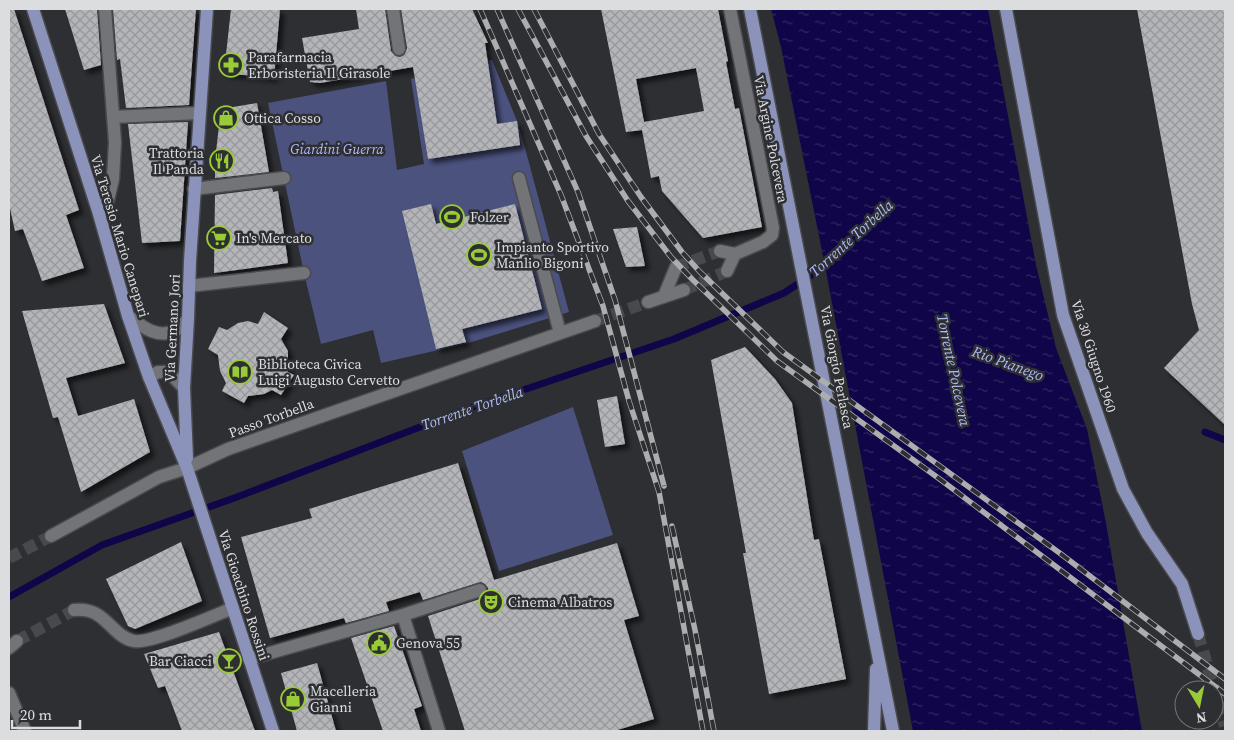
<svg xmlns="http://www.w3.org/2000/svg" width="1234" height="740" viewBox="0 0 1234 740" font-family="'Source Serif 4',serif">
	<style>
		.park { fill: #4b527e }
		.water { fill: url(#water-ripples) }
		.lines { fill: none; stroke-linecap: round; stroke-linejoin: round }
		.stream { stroke: #0f0548; stroke-width: 7 }
		.building { fill: url(#building-cross-hatch); fill-rule: evenodd; filter: url(#shadow) }
		.minor-tunnel { stroke: #48494d; stroke-width: 12; stroke-dasharray: 12 6; stroke-linecap: butt }
		.major-tunnel { stroke: #48494d; stroke-width: 12; stroke-dasharray: 12 6; stroke-linecap: butt }
		.minor-casing { stroke: #4a4a4e; stroke-width: 15 }
		.major-casing { stroke: #4a4a4e; stroke-width: 15 }
		.minor { stroke: #737478; stroke-width: 12 }
		.major { stroke: #8c93bb; stroke-width: 12 }
		.rail-casing { stroke: #acadaf; stroke-width: 5.5 }
		.rail { stroke: #2e2f33; stroke-width: 4; stroke-dasharray: 11; stroke-linecap: butt }
		.labels { text-anchor: middle; dominant-baseline: central; stroke-width: 5; stroke-linejoin: round; paint-order: stroke }
		.poi-label { font-size: 14px; fill: #dcdddf; stroke: #2e2f33; text-anchor: start }
		.street-label { font-size: 14px; fill: #dcdddf; stroke: #2e2f33 }
		.park-label { font-size: 14px; font-style: italic; fill: #b1bbf8; stroke: #2e2f33 }
		.water-label { font-size: 15px; font-style: italic; fill: #b0bbf7; stroke: #2e2f33 }
	</style>
	<defs>
		<pattern id="water-ripples" width="26" height="14" patternUnits="userSpaceOnUse" patternTransform="scale(1.25)"><rect width="26" height="14" fill="#0f0548"/><path d="M2 4q2-2 4 0t4 0M15 11q2-2 4 0t4 0" fill="none" stroke="#312962"/></pattern>
		<pattern id="building-cross-hatch" width="8" height="8" patternUnits="userSpaceOnUse" patternTransform="scale(1.25)"><rect width="8" height="8" fill="#b4b5b9"/><path d="M0 0l8 8M0 8l8-8" fill="none" stroke="#98989c"/></pattern>
		<filter id="shadow"><feDropShadow dx="4.5" dy="4.5" stdDeviation="2.5" flood-color="#0009"/></filter>
	</defs>
	<rect width="100%" height="100%" fill="#2e2f33"/>
	<path class="park" d="M492,60L517,121L525,148L569,312L465,344L381,363L373,330L321,344L304,273L268,103L386,81L397,170L424,164L411,79Z
		M573,407L613,535L499,571L462,451Z"/>
	<path class="water" d="M771,9H988L1036,265L1056,348L1087,429L1106,523L1142,731H913L825,266L781,47Z"/>
	<g class="lines">
		<path class="stream" d="M1205,432L1225,440
			M9,597L102,545L237,497L467,409L674,339L784,293L825,266L831,260"/>
	</g>
	<path class="building" d="M9,9H14L79,210L66,215L84,268L42,281L23,229L15,231L9,204Z
		M65,9H97L101,65L84,70Z
		M113,9H196L189,105L126,108L120,59L117,60Z
		M231,9H280L274,78L224,73Z
		M356,9H385L391,51L396,56L400,57L404,55L407,48L401,9H472L488,43H485L497,124L517,121L520,145L428,159L413,67L320,83L310,82L302,38L359,29Z
		M601,9H718L728,61L726,62L735,109L739,108L762,227L703,238L662,191L659,176L651,178L642,130L626,132ZM696,68L704,111L644,122L636,79Z
		M1137,9H1225V425L1164,368L1199,330L1192,304Z
		M257,103L269,172L215,178V160L221,109Z
		M188,122L180,241L142,243L128,124Z
		M272,188L273,192L278,191L288,263L214,273L215,195Z
		M431,204L436,224L515,204L542,309L462,329L466,342L436,349L402,211Z
		M637,227L645,266L626,267L613,229Z
		M104,304L125,363L66,378L78,416L134,399L150,452L81,492L58,417L53,418L22,311Z
		M264,312L288,328L281,339L288,351V372L294,375L281,395L272,390L264,394L248,396L244,403L222,391L226,383L220,371L218,355L208,349L219,327L227,330L238,323L248,321L258,324Z
		M745,347L775,379L792,403L814,540L819,539L846,679L769,694L743,553H746L711,360Z
		M617,396L625,444L605,447L597,400Z
		M458,463L494,580L617,543L639,616L624,620L654,719L614,731H465L428,616L483,598L488,592V588L485,584L481,582L423,600L420,592L386,602L389,611L346,623L344,618L270,638L241,537L312,518L309,509Z
		M181,542L202,601L135,629L128,626L106,579Z
		M394,626L422,706L414,709L421,731H383L351,638Z
		M219,632L255,731H182L165,686L158,688L144,654Z
		M317,663L336,731H297L281,673Z"/>
	<g class="lines">
		<path class="minor-tunnel" d="M676,267L720,251
			M684,290L727,271
			M595,321L648,302
			M9,558L51,536
			M17,641L74,610"/>
		<path class="major-tunnel" d="M1198,634L1225,726"/>
		<g class="minor-casing">
			<path id="minor" d="M393,9L399,49
				M730,9L773,228L772,235L763,242L735,254
				M113,117L199,113
				M519,178L560,333
				M194,189L284,178
				M99,214L108,200L113,179L115,142L105,9
				M720,251L735,254
				M727,271L735,254
				M189,286L304,273
				M664,296L676,267
				M648,302L684,290
				M128,316C141,326 158,340 176,330C180,327 185,322 188,319
				M149,377L158,372H169L184,388
				M51,536L159,477L187,468L228,449L595,321
				M74,610C106,606 110,636 134,641C151,644 213,616 233,608
				M403,615L480,590
				M9,648L17,641
				M249,659L403,615L439,731
				M9,693L25,731"/>
		</g>
		<g class="major-casing">
			<path id="major" d="M33,9L99,214L128,316L149,377L187,468L273,731
				M750,9L893,731
				M1006,9L1063,315L1123,489L1147,533L1182,584L1198,634
				M187,458L184,388L188,319L190,261L207,9
				M874,731L876,669"/>
		</g>
		<use href="#minor" class="minor"/>
		<use href="#major" class="major"/>
		<g class="rail-casing">
			<path id="rail" d="M480,9L561,195L603,306L629,401L659,492L703,731
				M497,9L578,192L615,300L664,486
				M518,9L586,136L628,201L671,257L692,279L777,361L941,480L1225,694
				M534,9L599,134L641,197L682,252L700,272L783,352L1061,554L1225,679
				M672,526L695,630L714,731"/>
		</g>
		<use href="#rail" class="rail"/>
	</g>
	<defs>
		<g id="pharmacy-ring" transform="scale(1.25)"><circle r="9.5" fill="#2e2f33" stroke="#99cb36" stroke-width="1.5"/><path d="M-2-6h4v4h4v4h-4v4h-4v-4h-4v-4h4Z" fill="#99cb36"/></g>
		<g id="shop-ring" transform="scale(1.25)"><circle r="9.5" fill="#2e2f33" stroke="#99cb36" stroke-width="1.5"/><path d="M-5-2.5h2.3a2.7 3.5 0 0 1 5.4 0H5L5.5 6h-11ZM-1.5-2.5h3a1.5 2.3 0 0 0-3 0Z" fill="#99cb36"/></g>
		<g id="restaurant-ring" transform="scale(1.25)"><circle r="9.5" fill="#2e2f33" stroke="#99cb36" stroke-width="1.5"/><path d="M-5-6h1v4h1v-4h1v4h1v-4h1v5L-1.5 .5V6h-2V.5L-5-1ZM5-6V6H3V1.5H1.5Q1.5-4 5-6Z" fill="#99cb36"/></g>
		<g id="stadium-ring" transform="scale(1.25)"><circle r="9.5" fill="#2e2f33" stroke="#99cb36" stroke-width="1.5"/><path d="M0-5a6.5 5 0 1 0 0 10a6.5 5 0 1 0 0-10ZM-3.5-1.8h7v3.6h-7Z" fill="#99cb36"/></g>
		<g id="supermarket-ring" transform="scale(1.25)"><circle r="9.5" fill="#2e2f33" stroke="#99cb36" stroke-width="1.5"/><path d="M-6-5.5h2.5l.6 2H6L4.5 2H-2.5L-4.4-4H-6ZM-1.5 3.2a1.3 1.3 0 1 0 .1 0ZM3 3.2a1.3 1.3 0 1 0 .1 0Z" fill="#99cb36"/></g>
		<g id="library-ring" transform="scale(1.25)"><circle r="9.5" fill="#2e2f33" stroke="#99cb36" stroke-width="1.5"/><path d="M-6-4Q-3-5.5-.7-3.5V5Q-3 3-6 4ZM6-4Q3-5.5 .7-3.5V5Q3 3 6 4Z" fill="#99cb36"/></g>
		<g id="theatre-ring" transform="scale(1.25)"><circle r="9.5" fill="#2e2f33" stroke="#99cb36" stroke-width="1.5"/><path d="M-5-5.5Q0-4 5-5.5V0Q5 5 0 6Q-5 5-5 0ZM-3.3-2.5H-1v1.5H-3.3ZM1-2.5H3.3v1.5H1ZM-2.8 1Q0 5.5 2.8 1Z" fill="#99cb36"/></g>
		<g id="civic-ring" transform="scale(1.25)"><circle r="9.5" fill="#2e2f33" stroke="#99cb36" stroke-width="1.5"/><path d="M-.6-6.5H3V-4.5H.6V-3L4-1V1h2V6H-6V1h2V-1L-.6-3ZM-1.2 2.5V6h2.4V2.5Z" fill="#99cb36"/></g>
		<g id="bar-ring" transform="scale(1.25)"><circle r="9.5" fill="#2e2f33" stroke="#99cb36" stroke-width="1.5"/><path d="M-6-5H6L.8 .8V4.5H3.5V6h-7V4.5H-.8V.8Z" fill="#99cb36"/></g>
	</defs>
	<g fill-rule="evenodd">
		<use href="#pharmacy-ring" x="231" y="65"/>
		<use href="#shop-ring" x="226" y="118"/>
		<use href="#restaurant-ring" x="222" y="161"/>
		<use href="#stadium-ring" x="452" y="217"/>
		<use href="#supermarket-ring" x="219" y="238"/>
		<use href="#stadium-ring" x="479" y="255"/>
		<use href="#library-ring" x="240" y="372"/>
		<use href="#theatre-ring" x="491" y="602"/>
		<use href="#civic-ring" x="379" y="643"/>
		<use href="#bar-ring" x="229" y="661"/>
		<use href="#shop-ring" x="293" y="699"/>
	</g>
	<g class="labels">
		<g class="poi-label">
			<text x="248" y="57">Parafarmacia<tspan x="248" dy="16">Erboristeria Il Girasole</tspan></text>
			<text x="244" y="118">Ottica Cosso</text>
			<text x="204" y="153" text-anchor="end">Trattoria<tspan x="204" dy="16">Il Panda</tspan></text>
			<text x="470" y="217">Folzer</text>
			<text x="236" y="238">In's Mercato</text>
			<text x="496" y="247">Impianto Sportivo<tspan x="496" dy="16">Manlio Bigoni</tspan></text>
			<text x="258" y="364">Biblioteca Civica<tspan x="258" dy="16">Luigi Augusto Cervetto</tspan></text>
			<text x="508" y="602">Cinema Albatros</text>
			<text x="396" y="643">Genova 55</text>
			<text x="212" y="661" text-anchor="end">Bar Ciacci</text>
			<text x="310" y="691">Macelleria<tspan x="310" dy="16">Gianni</tspan></text>
		</g>
		<g class="street-label">
			<text transform="translate(771 139) rotate(79)">Via Argine Polcevera</text>
			<text transform="translate(120 236) rotate(73)">Via Teresio Mario Canepari</text>
			<text transform="translate(172 328) rotate(-87)">Via Germano Jori</text>
			<text transform="translate(1094 356) rotate(72)">Via 30 Giugno 1960</text>
			<text transform="translate(837 367) rotate(79)">Via Giorgio Perlasca</text>
			<text transform="translate(271 418) rotate(-20)">Passo Torbella</text>
			<text transform="translate(244 595) rotate(72)">Via Gioachino Rossini</text>
		</g>
		<g class="park-label">
			<text x="337" y="149">Giardini Guerra</text>
		</g>
		<g class="water-label">
			<text transform="translate(851 238) rotate(-42)">Torrente Torbella</text>
			<text transform="translate(1008 363) rotate(20)">Rio Pianego</text>
			<text transform="translate(954 370) rotate(78)">Torrente Polcevera</text>
			<text transform="translate(472 408) rotate(-19)">Torrente Torbella</text>
		</g>
	</g>
	<rect width="1234" height="740" fill="none" stroke="#dcdddf" stroke-width="20"/>
	<g transform="translate(1199 705) rotate(170)"><circle r="24" fill="#2e2f33" stroke="#747578"/>
	<path d="M0-4L9 19L0 12L-9 19Z" fill="#99cb36"/>
	<text y="-8" font-size="14" font-weight="bold" text-anchor="middle" fill="#dcdddf">N</text>
	</g>
	<path d="M12 720v8h68v-8" fill="none" stroke="#dcdddf" stroke-width="2.5"/>
	<text x="20" y="720" font-size="15" fill="#dcdddf" stroke="#2e2f33" stroke-width="4" paint-order="stroke">20 m</text>
</svg>
